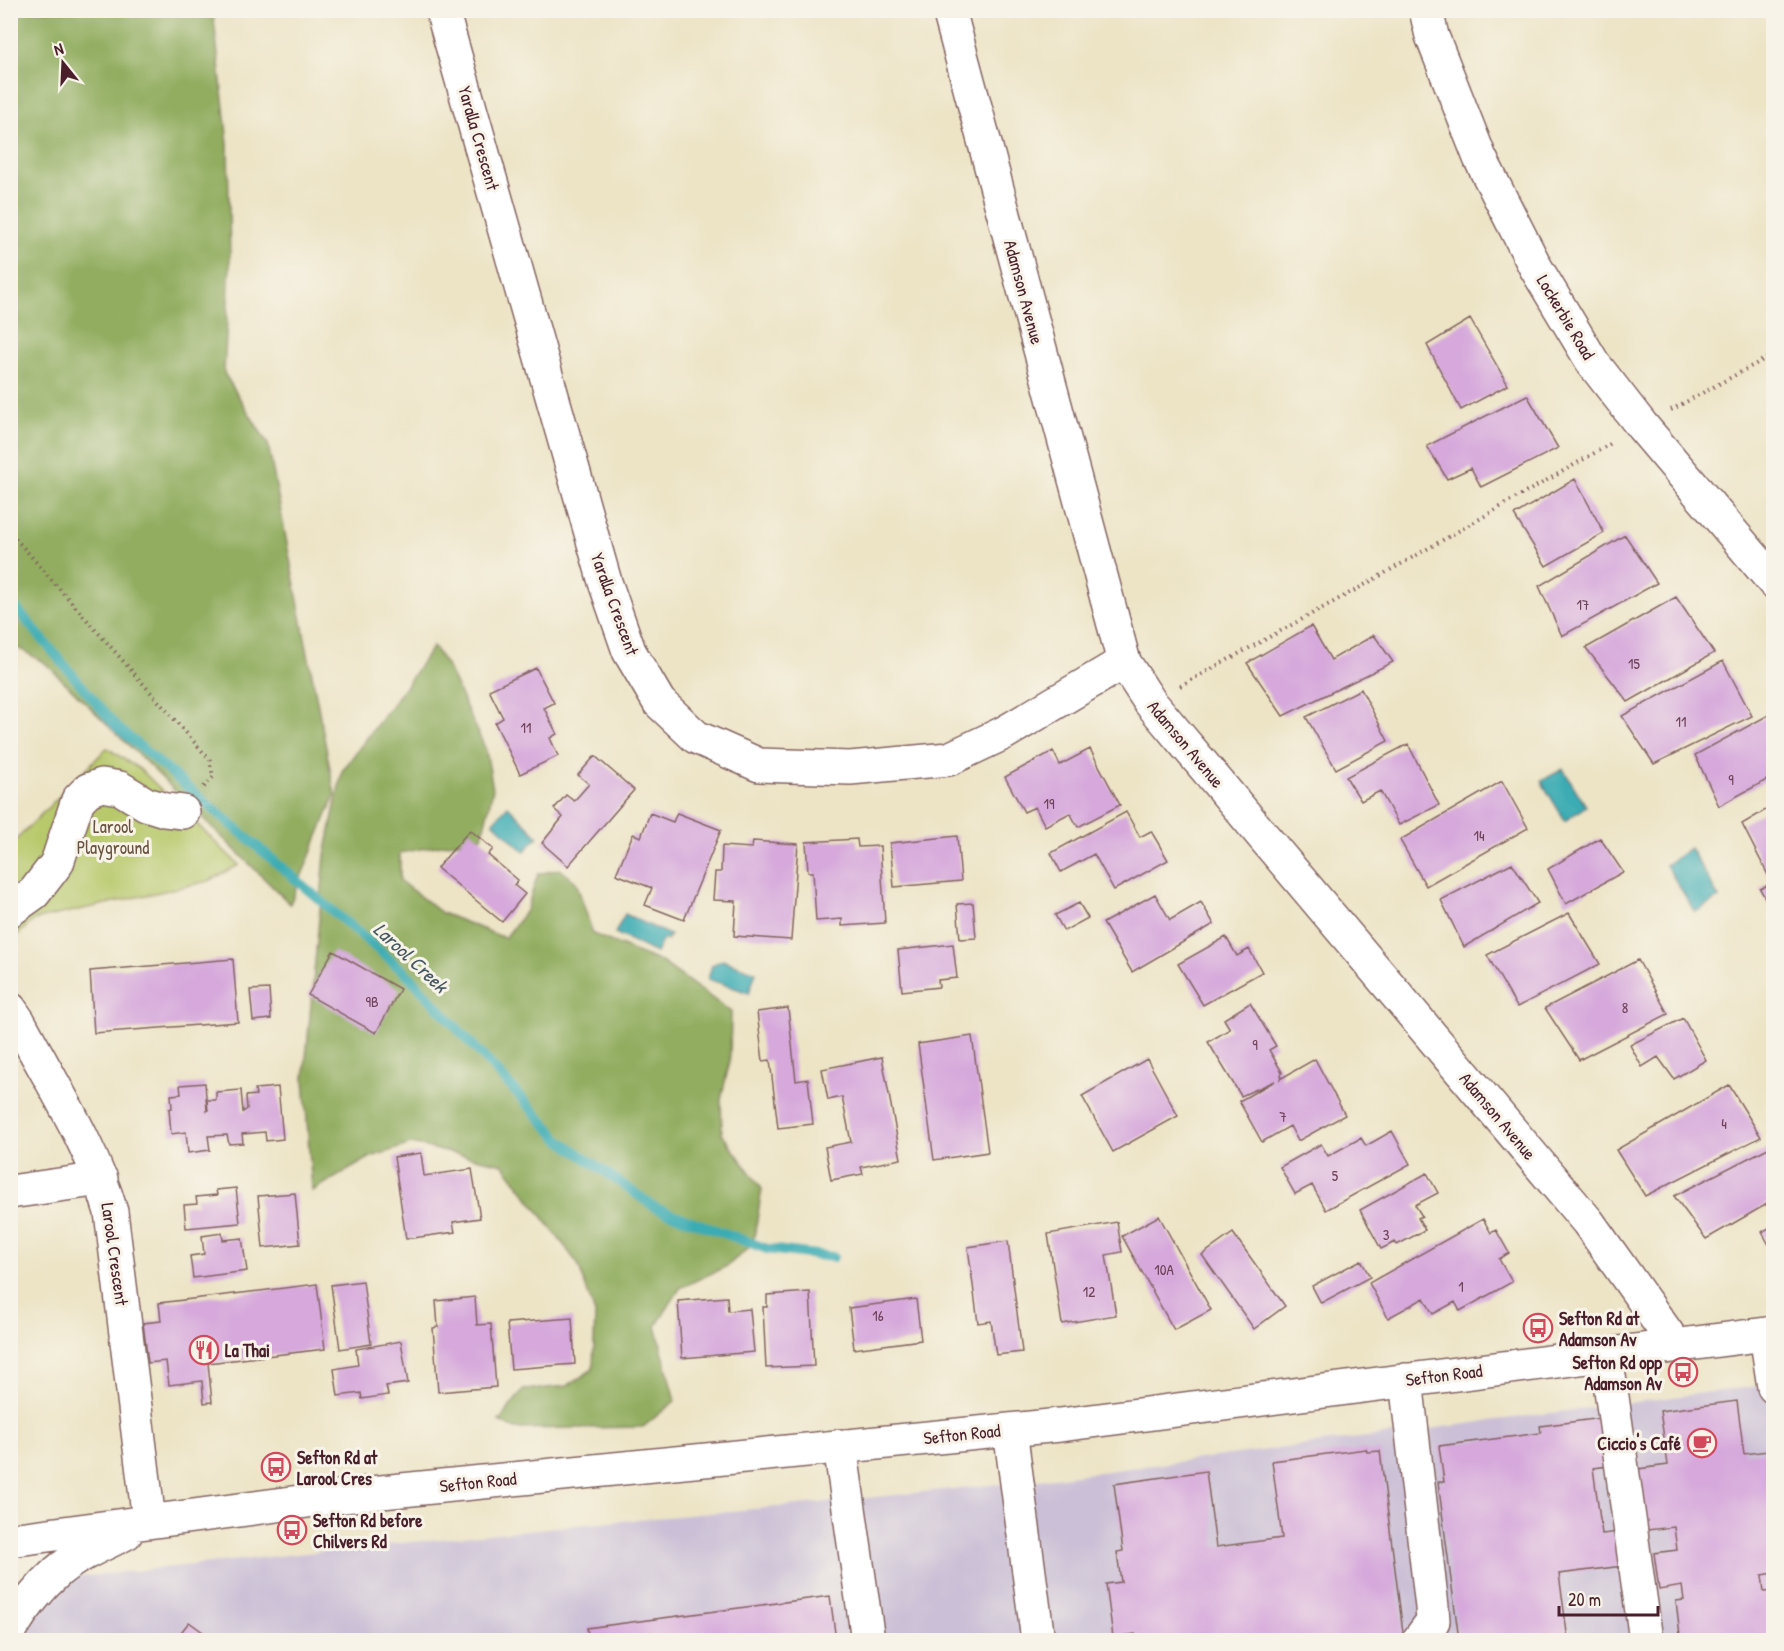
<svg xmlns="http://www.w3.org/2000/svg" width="1784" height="1651" viewBox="0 0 1784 1651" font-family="'Patrick Hand',sans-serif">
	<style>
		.industrial { fill: #cabfd6 }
		.green { fill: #b8c96c; stroke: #81744c; stroke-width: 1.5 }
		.forest { fill: #92ad60; stroke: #6e6646; stroke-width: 1.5 }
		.water { fill: #3aacb3; stroke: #42666f; stroke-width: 1.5 }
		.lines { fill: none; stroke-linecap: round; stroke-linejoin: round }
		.stream { stroke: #3aacb3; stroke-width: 10 }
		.building { fill: #d6a8db }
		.minor-casing { stroke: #836461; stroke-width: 36 }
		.path { stroke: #836461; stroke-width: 4; stroke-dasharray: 1.5 4.5; stroke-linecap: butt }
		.minor { stroke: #fff; stroke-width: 33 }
		.labels { text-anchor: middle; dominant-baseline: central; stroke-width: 6; stroke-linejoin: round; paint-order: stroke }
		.number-label { font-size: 15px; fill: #6d4157 }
		.street-label { font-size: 18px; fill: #4a1f2b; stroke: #f7f3e8 }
		.park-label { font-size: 18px; fill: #6b523e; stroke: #f7f3e8 }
		.poi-label { font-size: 18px; font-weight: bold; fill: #4a1f2b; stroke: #f7f3e8; text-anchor: start }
		.water-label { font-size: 20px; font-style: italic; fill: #445761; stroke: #f7f3e8 }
	</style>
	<rect width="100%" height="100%" fill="#f7f3e8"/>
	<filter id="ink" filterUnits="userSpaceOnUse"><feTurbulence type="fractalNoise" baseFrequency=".0167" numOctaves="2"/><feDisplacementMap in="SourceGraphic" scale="12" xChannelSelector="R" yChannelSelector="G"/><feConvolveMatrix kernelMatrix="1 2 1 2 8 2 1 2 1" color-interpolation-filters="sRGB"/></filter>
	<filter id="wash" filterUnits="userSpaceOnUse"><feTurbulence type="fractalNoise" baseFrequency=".008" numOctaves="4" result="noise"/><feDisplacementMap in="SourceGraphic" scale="24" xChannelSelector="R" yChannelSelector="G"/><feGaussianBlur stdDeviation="1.35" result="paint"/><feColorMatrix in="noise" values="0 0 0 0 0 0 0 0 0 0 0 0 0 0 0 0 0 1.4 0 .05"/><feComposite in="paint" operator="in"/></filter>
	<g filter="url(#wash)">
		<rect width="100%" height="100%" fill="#ede4c6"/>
		<path class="industrial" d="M1773,1384V1640H11L10,1584L556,1527L819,1503L1046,1479Z"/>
		<path class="green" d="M107,748L141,770L239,865L209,881L34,920L11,941V845Z"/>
		<path class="forest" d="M11,11H213L228,143L230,265L224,373L268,444L335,795L290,904L45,663L11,644Z
			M433,646L448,668L486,750L493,789L482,837L400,853V881L442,913L505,938L526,911L538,874L560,869L576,882L593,934L663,963L731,1012L730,1061L721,1099L722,1134L762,1189L753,1244L727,1266L680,1288L656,1326L675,1401L643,1427L515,1429L499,1421L523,1390L567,1386L593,1369L595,1314L578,1264L503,1164L411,1144L371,1157L312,1191L304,1079L325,855L342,771L403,690Z"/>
		<path class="water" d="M1563,769L1586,806L1565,821L1541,781Z
			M508,806L538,836L524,852L493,822Z
			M1690,848L1719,898L1695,912L1666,865Z
			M625,914L670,935L667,940L663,939L656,953L615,933Z
			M722,960L756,972L749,993L708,979L712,965Z"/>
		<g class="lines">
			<path class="stream" d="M10,601L116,726L409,976L560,1140L656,1208L767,1249L833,1257"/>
		</g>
		<g id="blocks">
			<path class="building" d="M1470,319L1508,385L1461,410L1427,345Z
				M1527,395L1558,448L1481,487L1471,468L1447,479L1427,446Z
				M1575,479L1604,533L1546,566L1514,515Z
				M1625,535L1657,583L1562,636L1539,586Z
				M1676,597L1714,653L1628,702L1586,648Z
				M1311,626L1331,660L1374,635L1393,662L1283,716L1247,663Z
				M1723,661L1752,716L1654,764L1622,716Z
				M536,668L554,703L544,708L557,734L550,738L558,756L520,774L495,723L503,718L489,690Z
				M1361,689L1388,741L1336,769L1306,717Z
				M1774,712V776L1719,806L1695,755Z
				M1408,744L1439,805L1399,825L1380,791L1361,801L1346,777Z
				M1090,749L1120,805L1078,827L1070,813L1045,826L1035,807L1024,812L1005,777L1053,751L1060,765Z
				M595,756L634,790L568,866L542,843L563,817L554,809L566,795L574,801L589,784L578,775Z
				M1502,781L1528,828L1426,886L1400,840Z
				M1774,805V872L1768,875L1742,824Z
				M1126,812L1140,837L1151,831L1168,860L1114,890L1094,854L1061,872L1051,853Z
				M650,813L673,822L677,813L721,830L684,920L645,905L652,888L616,874L633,834L641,837Z
				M470,830L493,849L488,855L518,880L514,885L525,894L502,922L437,868Z
				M957,836L961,881L894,887L890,843Z
				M1600,838L1623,872L1566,904L1548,869Z
				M857,839L858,847L880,846L885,923L842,926V919L816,921L813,872H808L806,842Z
				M753,841L798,844L791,940L734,936L736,901L713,900L715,872H721L722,846L752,848Z
				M1512,863L1538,903L1464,947L1441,900Z
				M1774,882V913L1760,889Z
				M1155,894L1170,920L1201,902L1214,924L1132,972L1103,923Z
				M973,903L976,938L960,939L957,904Z
				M1079,903L1088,918L1064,931L1055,915Z
				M1569,913L1600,964L1517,1007L1487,955Z
				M1226,937L1237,956L1249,949L1262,972L1203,1005L1178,964Z
				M953,944L957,978L938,980L939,987L902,991L898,950Z
				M333,951L400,989L376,1033L308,995Z
				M233,959L238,1022L94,1033L90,971Z
				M1638,960L1668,1014L1579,1060L1545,1008Z
				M269,989L271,1019L253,1021L250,990Z
				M1250,1003L1276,1046L1269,1050L1282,1072L1280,1079L1315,1059L1345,1115L1298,1141L1290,1126L1262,1142L1239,1101L1275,1081L1241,1096L1208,1042L1230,1029L1224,1019Z
				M788,1008L796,1081L808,1079L813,1124L778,1128L770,1060L763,1061L757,1012Z
				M1683,1018L1706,1060L1674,1079L1658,1057L1642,1067L1630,1045Z
				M972,1036L988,1152L934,1160L918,1044Z
				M882,1057L901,1159L861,1167L863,1174L831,1180L825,1147L851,1142L842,1097L828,1100L822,1069Z
				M1147,1059L1178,1116L1113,1152L1082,1096Z
				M205,1083L207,1111L208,1110L207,1100H216V1092L241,1090L243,1112L247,1109L246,1096L256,1095L255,1089L278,1087L283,1139L266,1141L265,1132L242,1134L243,1143L229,1144L227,1135L208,1136L210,1150L188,1153L186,1132L171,1134L169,1109L172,1108L171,1095L181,1094L180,1085Z
				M1729,1085L1761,1137L1645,1196L1616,1150Z
				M1392,1131L1410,1164L1326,1210L1312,1185L1295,1194L1280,1167L1321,1144L1328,1156L1361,1138L1366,1146Z
				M1770,1147L1774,1152V1200L1706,1239L1674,1196Z
				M421,1153L424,1176L472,1169L480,1218L453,1222L455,1232L406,1239L394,1157Z
				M1427,1173L1438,1193L1415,1205L1422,1216L1418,1218L1425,1230L1397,1245L1395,1242L1381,1249L1360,1210Z
				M236,1188L240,1223L186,1228L184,1205L197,1204L196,1197L217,1195L216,1190Z
				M295,1193L300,1244L263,1248L258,1196Z
				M1159,1216L1211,1310L1174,1330L1122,1236Z
				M1483,1219L1491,1233L1496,1230L1509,1253L1499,1259L1512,1282L1460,1311L1455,1302L1433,1314L1424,1298L1388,1318L1369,1283Z
				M1117,1222L1122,1252L1106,1255L1116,1315L1062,1324L1048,1234Z
				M1774,1225V1254L1762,1232Z
				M222,1233L223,1240L242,1238L247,1271L193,1278L190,1256L204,1254L202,1236Z
				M1233,1233L1285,1306L1254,1329L1202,1255Z
				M1008,1241L1022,1352L996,1355L991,1321L978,1323L968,1247Z
				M1361,1260L1370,1277L1321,1303L1312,1286Z
				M363,1281L371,1344L340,1349L331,1285Z
				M317,1284L325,1349L208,1363L212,1402L204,1403L202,1381L169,1385L166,1361L148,1363L143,1323L161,1321L159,1303Z
				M810,1292L814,1366L766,1368L763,1307H767V1295Z
				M475,1297L477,1325L491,1324L496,1387L438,1392L433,1328L438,1327L436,1301Z
				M727,1297L728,1311L750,1309L754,1352L682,1358L678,1301Z
				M916,1299L921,1340L854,1349L849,1308Z
				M572,1318L575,1364L511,1369L507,1323Z
				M401,1341L408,1383L386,1386L388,1395L362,1399L361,1393L338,1396L334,1369L358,1365L356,1349Z
				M1737,1401L1744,1454L1768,1451L1774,1492V1515H1771L1774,1530V1573L1762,1575L1764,1592L1774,1591V1640H1666V1638L1680,1635L1676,1601L1684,1600L1682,1586L1659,1590L1654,1553L1677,1550L1674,1527L1647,1530L1638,1469L1668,1465L1660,1411Z
				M1602,1418L1609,1466L1593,1468L1602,1534L1619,1532L1623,1566L1559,1574L1568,1640H1459L1438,1482H1444L1439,1446L1541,1433L1540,1426Z
				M1366,1449L1367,1452L1380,1451L1404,1640H1135V1634L1113,1637L1106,1584L1121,1582L1117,1552L1123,1551L1114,1484L1206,1471L1216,1547L1282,1538L1272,1461Z
				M830,1596L836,1640H589L587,1628Z
				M189,1622L214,1640H175Z"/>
		</g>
	</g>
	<g filter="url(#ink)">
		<use href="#blocks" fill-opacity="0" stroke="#836461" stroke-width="1.5"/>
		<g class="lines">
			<g class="minor-casing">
				<path id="minor" d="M442,10L605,582L629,651L659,702L696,737L759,765L850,768L949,759L1004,733L1124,662
					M949,10L1124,662L1150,702L1588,1222L1676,1346
					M1426,10L1432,36L1480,158L1536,268L1593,363L1642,426L1774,582
					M10,910L34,893L57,863L78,800L88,790L102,785L120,788L146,804L165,810L183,812
					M10,1009L19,1022C52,1084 92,1145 111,1212L149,1521
					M10,1192L101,1179
					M1766,1334L1774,1387
					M1606,1354L1646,1640
					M1406,1380L1432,1607L1433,1621L1419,1640
					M1010,1430L1038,1640
					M840,1446L868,1640
					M10,1540L361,1494L1060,1425L1774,1333
					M10,1630C23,1609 38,1589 57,1572C75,1556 104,1544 126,1533"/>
			</g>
			<path class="path" d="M1671,410L1774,354
				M10,528L15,538L210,760L213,777L203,788
				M1180,686L1359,588L1612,443"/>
			<use href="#minor" class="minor"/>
		</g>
	</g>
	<defs>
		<g id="bus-ring" transform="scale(1.5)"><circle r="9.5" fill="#f7f3e8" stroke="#d1495b" stroke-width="1.5"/><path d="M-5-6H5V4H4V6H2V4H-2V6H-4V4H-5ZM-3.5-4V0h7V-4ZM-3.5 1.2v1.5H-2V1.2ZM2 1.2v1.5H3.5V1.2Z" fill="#d1495b"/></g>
		<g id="restaurant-ring" transform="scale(1.5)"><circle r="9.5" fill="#f7f3e8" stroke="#d1495b" stroke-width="1.5"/><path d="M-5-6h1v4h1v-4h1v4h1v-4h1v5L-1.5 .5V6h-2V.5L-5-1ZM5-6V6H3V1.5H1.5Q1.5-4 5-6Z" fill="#d1495b"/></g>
		<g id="cafe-ring" transform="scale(1.5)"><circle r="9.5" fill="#f7f3e8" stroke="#d1495b" stroke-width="1.5"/><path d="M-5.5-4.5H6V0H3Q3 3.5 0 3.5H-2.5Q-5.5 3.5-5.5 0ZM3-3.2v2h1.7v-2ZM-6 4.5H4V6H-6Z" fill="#d1495b"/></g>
	</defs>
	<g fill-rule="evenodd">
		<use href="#bus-ring" x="1538" y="1328"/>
		<use href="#restaurant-ring" x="204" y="1350"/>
		<use href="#bus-ring" x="1683" y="1372"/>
		<use href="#cafe-ring" x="1702" y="1443"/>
		<use href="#bus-ring" x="276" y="1467"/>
		<use href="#bus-ring" x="292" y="1530"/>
	</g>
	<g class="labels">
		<g class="number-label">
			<text x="1583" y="604">17</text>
			<text x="1634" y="663">15</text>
			<text x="1681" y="721">11</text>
			<text x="526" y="727">11</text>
			<text x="1731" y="779">9</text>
			<text x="1049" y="803">19</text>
			<text x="1479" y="835">14</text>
			<text x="372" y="1001">9B</text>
			<text x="1625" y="1007">8</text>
			<text x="1255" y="1044">9</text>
			<text x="1283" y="1116">7</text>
			<text x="1724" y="1123">4</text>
			<text x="1335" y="1175">5</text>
			<text x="1386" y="1234">3</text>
			<text x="1164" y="1269">10A</text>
			<text x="1461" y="1286">1</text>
			<text x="1089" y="1291">12</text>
			<text x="878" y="1315">16</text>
		</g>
		<g class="street-label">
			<text transform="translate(479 138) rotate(74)">Yaralla Crescent</text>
			<text transform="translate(1024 292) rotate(75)">Adamson Avenue</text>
			<text transform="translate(1566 317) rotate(59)">Lockerbie Road</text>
			<text transform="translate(615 604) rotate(70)">Yaralla Crescent</text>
			<text transform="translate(1186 744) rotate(50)">Adamson Avenue</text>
			<text transform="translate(1498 1116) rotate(50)">Adamson Avenue</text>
			<text transform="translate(115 1254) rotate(82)">Larool Crescent</text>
			<text transform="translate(1444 1375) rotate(-7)">Sefton Road</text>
			<text transform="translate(962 1434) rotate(-6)">Sefton Road</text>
			<text transform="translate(478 1482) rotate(-6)">Sefton Road</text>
		</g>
		<g class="park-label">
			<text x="113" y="826">Larool<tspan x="113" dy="21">Playground</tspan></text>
		</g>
		<g class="poi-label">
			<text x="1559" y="1318">Sefton Rd at<tspan x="1559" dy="21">Adamson Av</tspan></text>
			<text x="225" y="1350">La Thai</text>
			<text x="1662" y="1362" text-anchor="end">Sefton Rd opp<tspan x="1662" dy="21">Adamson Av</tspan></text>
			<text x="1681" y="1443" text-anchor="end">Ciccio's Café</text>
			<text x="297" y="1457">Sefton Rd at<tspan x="297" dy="21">Larool Cres</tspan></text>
			<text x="313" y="1520">Sefton Rd before<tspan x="313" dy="21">Chilvers Rd</tspan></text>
		</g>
		<g class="water-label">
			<text transform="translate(411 957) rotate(43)">Larool Creek</text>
		</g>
	</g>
	<rect width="1784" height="1651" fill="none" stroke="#f7f3e8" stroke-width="36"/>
	<g transform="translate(63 63) rotate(342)" stroke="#f7f3e8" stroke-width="4.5" paint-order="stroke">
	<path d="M0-4.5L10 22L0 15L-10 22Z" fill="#4a1f2b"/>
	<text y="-9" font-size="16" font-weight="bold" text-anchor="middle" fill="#4a1f2b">N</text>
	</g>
	<path d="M1559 1606v9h99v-9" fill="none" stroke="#4a1f2b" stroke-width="3"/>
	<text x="1568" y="1606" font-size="18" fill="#4a1f2b" stroke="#f7f3e8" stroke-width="4.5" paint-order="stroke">20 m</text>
</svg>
